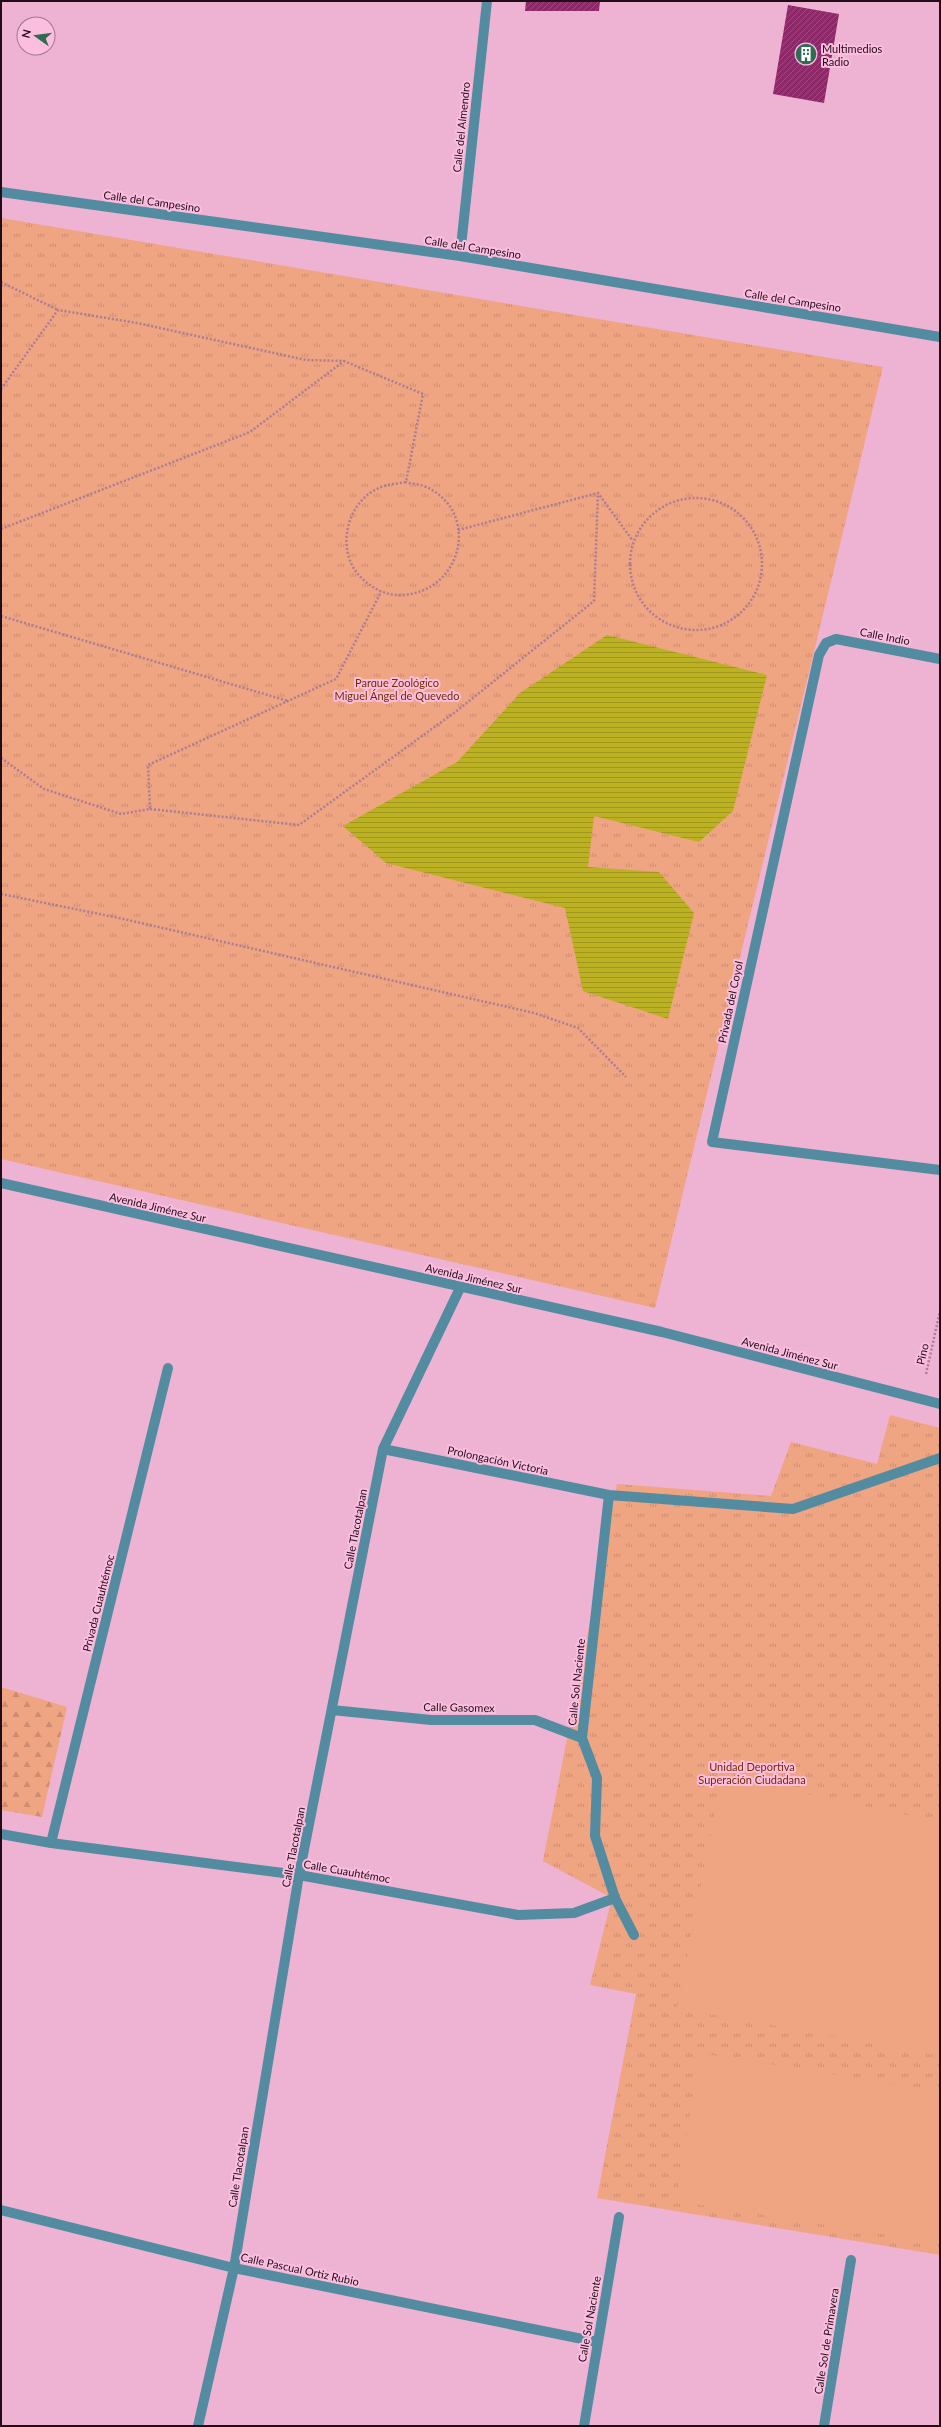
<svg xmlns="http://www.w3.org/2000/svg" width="941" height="2427" viewBox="0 0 941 2427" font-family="Lato,sans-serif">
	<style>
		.forest { fill: url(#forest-firs) }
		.park { fill: url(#park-tufts) }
		.pitch { fill: #efa482 }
		.water { fill: url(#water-rules) }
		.building { fill: url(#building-hatch) }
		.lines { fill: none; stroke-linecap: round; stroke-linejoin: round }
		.path { stroke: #ac7c96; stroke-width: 2.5; stroke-dasharray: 2 2; stroke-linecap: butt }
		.street { stroke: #538ba1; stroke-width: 10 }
		.labels { text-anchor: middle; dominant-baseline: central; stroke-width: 4; stroke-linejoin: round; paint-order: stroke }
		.poi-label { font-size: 11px; fill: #210c18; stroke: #fcbedf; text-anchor: start }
		.street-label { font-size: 11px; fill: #210c18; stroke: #fcbedf }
		.park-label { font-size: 11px; fill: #702c02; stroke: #fcbedf }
	</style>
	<defs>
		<pattern id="forest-firs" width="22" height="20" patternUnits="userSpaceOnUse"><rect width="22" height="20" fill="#efa482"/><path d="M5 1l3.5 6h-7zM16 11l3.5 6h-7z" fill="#cd8c70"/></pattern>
		<pattern id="park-tufts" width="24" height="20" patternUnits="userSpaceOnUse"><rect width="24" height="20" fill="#efa482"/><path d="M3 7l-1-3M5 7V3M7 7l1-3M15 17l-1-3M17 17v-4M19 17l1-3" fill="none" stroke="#cd8c70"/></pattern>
		<pattern id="water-rules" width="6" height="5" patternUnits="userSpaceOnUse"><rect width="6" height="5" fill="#bbb122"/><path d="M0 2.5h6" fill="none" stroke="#a0971e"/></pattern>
		<pattern id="building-hatch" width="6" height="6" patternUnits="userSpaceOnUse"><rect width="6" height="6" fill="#8d2969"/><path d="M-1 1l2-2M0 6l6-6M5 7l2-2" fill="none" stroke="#994c7d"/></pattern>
	</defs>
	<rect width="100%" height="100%" fill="#eeb2d2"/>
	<path class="forest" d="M1,1687L67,1707L42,1817L1,1810Z"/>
	<path class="park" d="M1,218L883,367L655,1308L1,1159Z
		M890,1415L940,1428V2255L597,2198L636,1994L590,1985L612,1898L543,1861L617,1484L771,1496L791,1442L877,1464Z"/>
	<path class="pitch" d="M722,1776L940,1822V2056L677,2008Z
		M699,2053L940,2091V2243L676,2201Z"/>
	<path class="water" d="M607,635L767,675L733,811L699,842L594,816L588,867L659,872L694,913L668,1019L583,991L565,908L386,863L343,826L457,762L520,693Z"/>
	<path class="building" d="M526,1H600L599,11H525Z
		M788,5L839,14L824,103L773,94Z"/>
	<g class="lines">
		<path class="path" d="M1,282L58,310
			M1,389L58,310L137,323L306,360L344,361L423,394L406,482C397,484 387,484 379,488C348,501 336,546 357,573C368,586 384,596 401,595C463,593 482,510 424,486C418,484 411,484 406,482
			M630 564a66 66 0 1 1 132 0a66 66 0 1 1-132 0Z
			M1,529L250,432L344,361
			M458,530L598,493L633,541
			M1,616L288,701
			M1,758L44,789L121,814L150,809L148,765L336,679L381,592
			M150,809L299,825L458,710L594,601L598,493
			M1,894L119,918L534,1013L578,1028L626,1077
			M926,1374L940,1311"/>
		<path class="street" d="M1,192L460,256L940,337
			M460,256L487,1
			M940,659L836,639L826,643L819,655L712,1142L940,1170
			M1,1183L662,1332L940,1404
			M383,1449L609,1495L793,1509L940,1458
			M609,1495L582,1738L597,1778L595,1836L615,1898L634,1935
			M332,1710L431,1720H535L582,1738
			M1,1834L51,1843L299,1875L518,1915L574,1913L615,1898
			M51,1843L168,1368
			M1,2210L234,2268L597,2342
			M198,2426L234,2268L299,1875L383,1449L460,1288
			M584,2426L619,2217
			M824,2426L851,2260"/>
	</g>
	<defs>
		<g id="building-disc" transform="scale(1.15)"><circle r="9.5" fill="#316b54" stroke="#fcbedf"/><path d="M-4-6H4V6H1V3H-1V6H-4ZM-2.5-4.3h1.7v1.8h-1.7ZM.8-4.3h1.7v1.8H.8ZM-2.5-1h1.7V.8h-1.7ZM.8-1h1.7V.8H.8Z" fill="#fff"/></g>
	</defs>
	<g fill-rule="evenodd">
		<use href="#building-disc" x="806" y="54"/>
	</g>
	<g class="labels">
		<g class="poi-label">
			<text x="822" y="48">Multimedios<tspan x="822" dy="13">Radio</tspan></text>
		</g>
		<g class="street-label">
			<text transform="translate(461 127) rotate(-84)">Calle del Almendro</text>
			<text transform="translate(152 201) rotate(8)">Calle del Campesino</text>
			<text transform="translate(473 247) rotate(9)">Calle del Campesino</text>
			<text transform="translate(793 300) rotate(9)">Calle del Campesino</text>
			<text transform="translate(885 636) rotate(11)">Calle Indio</text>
			<text transform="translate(730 1002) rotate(-78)">Privada del Coyol</text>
			<text transform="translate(158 1207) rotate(13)">Avenida Jiménez Sur</text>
			<text transform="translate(474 1278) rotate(13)">Avenida Jiménez Sur</text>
			<text transform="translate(790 1353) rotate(15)">Avenida Jiménez Sur</text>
			<text transform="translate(922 1354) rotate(-77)">Pino</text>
			<text transform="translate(498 1460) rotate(12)">Prolongación Victoria</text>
			<text transform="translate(355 1529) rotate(-79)">Calle Tlacotalpan</text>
			<text transform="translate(98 1603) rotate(-76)">Privada Cuauhtémoc</text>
			<text transform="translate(576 1682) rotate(-84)">Calle Sol Naciente</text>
			<text transform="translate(459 1707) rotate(1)">Calle Gasomex</text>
			<text transform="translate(293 1847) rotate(-79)">Calle Tlacotalpan</text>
			<text transform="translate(347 1871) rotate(10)">Calle Cuauhtémoc</text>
			<text transform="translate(238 2167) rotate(-81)">Calle Tlacotalpan</text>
			<text transform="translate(300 2269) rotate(12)">Calle Pascual Ortiz Rubio</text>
			<text transform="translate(589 2319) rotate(-80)">Calle Sol Naciente</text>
			<text transform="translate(826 2341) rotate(-81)">Calle Sol de Primavera</text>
		</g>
		<g class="park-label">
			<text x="397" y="682">Parque Zoológico<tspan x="397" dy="13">Miguel Ángel de Quevedo</tspan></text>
			<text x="752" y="1766">Unidad Deportiva<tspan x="752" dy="13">Superación Ciudadana</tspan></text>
		</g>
	</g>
	<rect width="941" height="2427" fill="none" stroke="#210c18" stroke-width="4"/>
	<g transform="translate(36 36) rotate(284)"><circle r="19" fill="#fcbedf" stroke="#a4778f"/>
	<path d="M0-3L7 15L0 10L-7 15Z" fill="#316b54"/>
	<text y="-6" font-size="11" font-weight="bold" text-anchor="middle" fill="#210c18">N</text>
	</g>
</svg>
